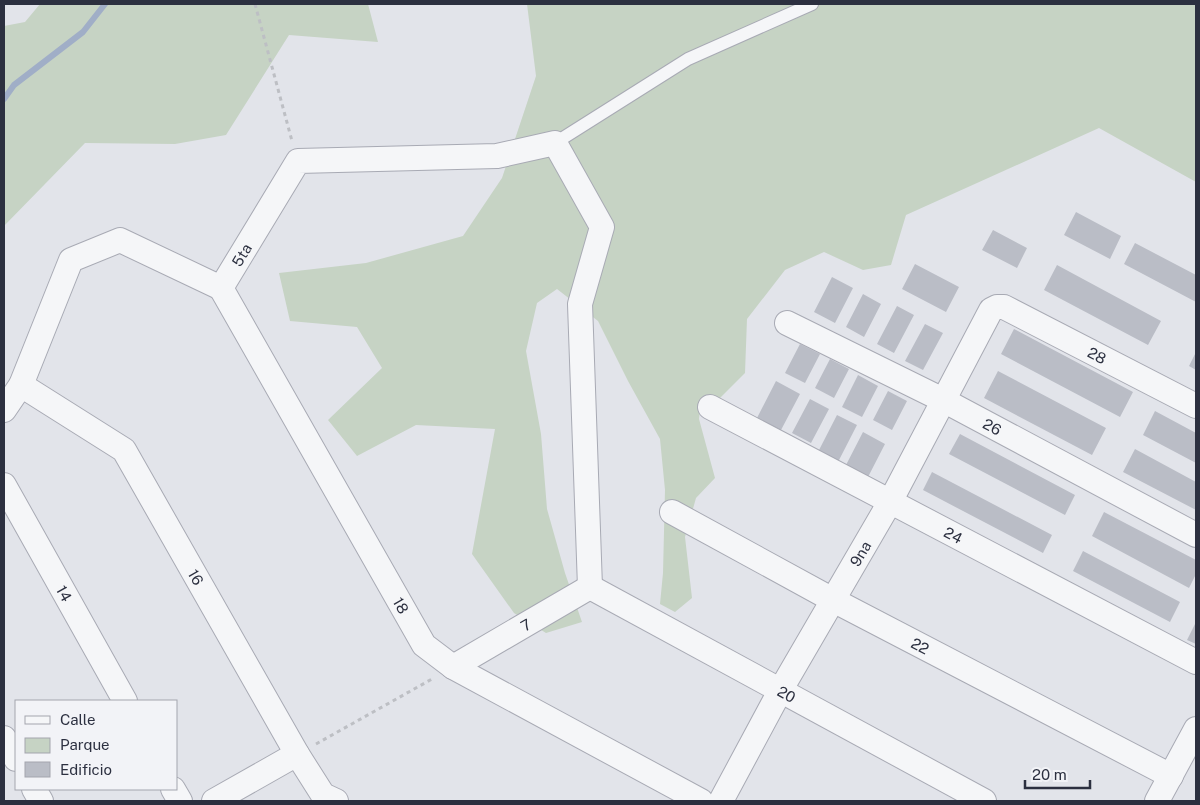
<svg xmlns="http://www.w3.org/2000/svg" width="1200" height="805" viewBox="0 0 1200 805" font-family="'Public Sans',sans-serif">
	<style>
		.green { fill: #c6d3c4 }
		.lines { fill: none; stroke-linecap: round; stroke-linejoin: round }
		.stream { stroke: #a0aec7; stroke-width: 6 }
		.building { fill: #babdc6 }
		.lane-casing { stroke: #a8aab4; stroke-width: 14 }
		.street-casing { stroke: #a8aab4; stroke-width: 26 }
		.path { stroke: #bdbfc4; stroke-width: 3; stroke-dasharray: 4 4; stroke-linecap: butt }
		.lane { stroke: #f5f6f8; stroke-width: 12 }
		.street { stroke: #f5f6f8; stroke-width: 24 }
		.labels { text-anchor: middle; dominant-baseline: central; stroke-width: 5; stroke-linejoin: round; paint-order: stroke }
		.street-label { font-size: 15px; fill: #2c3040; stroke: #f2f3f7 }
	</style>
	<rect width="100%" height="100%" fill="#e2e4ea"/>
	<path class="green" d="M40,4H368L378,42L289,35L226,135L175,144L85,143L4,226V26L25,22Z
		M527,4H1196V182L1099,128L906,215L891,265L863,270L824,252L785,270L747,319L745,373L719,399H701L699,419L715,478L696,498L685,537L692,598L675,612L660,604L663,573L665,490L660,439L628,381L598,321L557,289L537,303L526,351L541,434L547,509L565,573L582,622L546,633L514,613L472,554L495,429L416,425L357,456L328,420L382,368L357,327L290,321L279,273L366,263L463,236L502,178L536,76Z"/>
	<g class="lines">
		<path class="stream" d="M4,99L14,85L83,32L105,4"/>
	</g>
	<path class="building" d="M1076,212L1121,236L1110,259L1064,235Z
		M993,230L1027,248L1017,268L982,250Z
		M1135,243L1196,275V302L1124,264Z
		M915,264L959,287L946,312L902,289Z
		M1057,265L1161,321L1148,345L1044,290Z
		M832,277L853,288L835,323L814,312Z
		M863,294L881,304L864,337L846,327Z
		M897,306L914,315L894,353L877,344Z
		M925,324L943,333L923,370L905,361Z
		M1014,329L1133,392L1120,417L1001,354Z
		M800,344L820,354L805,383L785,373Z
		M1196,352V370L1189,366Z
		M830,359L849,369L834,398L815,388Z
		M998,371L1106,428L1092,455L984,398Z
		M858,375L878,386L862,417L842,407Z
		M776,381L800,394L781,430L757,418Z
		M888,391L907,401L892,430L873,420Z
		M810,399L829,409L811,443L792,433Z
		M1155,411L1196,433V463L1143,435Z
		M837,415L857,425L838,462L818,452Z
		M863,432L885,444L868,477L846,465Z
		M960,434L1075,495L1065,515L949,454Z
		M1135,449L1196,482V510L1123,472Z
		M932,472L1052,535L1043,553L923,490Z
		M1104,512L1196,560V574L1189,588L1092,536Z
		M1083,551L1180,602L1170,622L1073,571Z
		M1196,622V644L1187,640Z"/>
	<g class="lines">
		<g class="lane-casing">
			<path id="lane" d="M555,143L688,59L812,4"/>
		</g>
		<g class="street-casing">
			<g id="street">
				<path id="s1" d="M221,288L298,161L497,156L555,143L602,227L580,304L590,587"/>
				<path id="s2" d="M221,288L424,645L453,667L701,801"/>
				<path id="s3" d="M787,323L943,400L1196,535"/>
				<path id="s4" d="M21,385L124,450L297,754L323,795L336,801"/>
				<path id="s5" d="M710,407L1196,662"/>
				<path d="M4,410L21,385L71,260L120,240L221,288"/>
				<path id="s6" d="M4,485L125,701"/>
				<path id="s7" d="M672,512L833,600L1171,776"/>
				<path id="s8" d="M590,587L984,801"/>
				<path id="s9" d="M453,667L590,587"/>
				<path d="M4,738L16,759"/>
				<path d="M34,789L41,801"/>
				<path d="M173,789L180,801"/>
				<path d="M214,801L297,754"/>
				<path id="s10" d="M721,801L780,691L890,502L991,310L997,307H1004L1196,406"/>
				<path d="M1157,801L1196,729"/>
			</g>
		</g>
		<path class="path" d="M255,4L292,141
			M316,744L432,679"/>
		<use href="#lane" class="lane"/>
		<use href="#street" class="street"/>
	</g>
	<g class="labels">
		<g class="street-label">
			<text stroke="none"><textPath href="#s1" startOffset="39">5ta</textPath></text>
			<text stroke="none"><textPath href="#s10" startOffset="679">28</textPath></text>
			<text stroke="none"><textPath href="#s3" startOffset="230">26</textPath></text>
			<text stroke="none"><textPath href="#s5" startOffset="275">24</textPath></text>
			<text stroke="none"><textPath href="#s10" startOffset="284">9na</textPath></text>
			<text stroke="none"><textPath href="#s4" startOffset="268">16</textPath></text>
			<text stroke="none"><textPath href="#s6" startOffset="124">14</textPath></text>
			<text stroke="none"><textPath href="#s2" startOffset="365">18</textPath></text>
			<text stroke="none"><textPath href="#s9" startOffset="84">7</textPath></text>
			<text stroke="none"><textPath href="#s7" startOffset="282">22</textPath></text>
			<text stroke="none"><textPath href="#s8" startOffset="224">20</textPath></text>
		</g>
	</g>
	<rect width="1200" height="805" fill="none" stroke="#2c3040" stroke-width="10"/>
	<rect x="15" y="700" width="162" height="90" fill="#f2f3f7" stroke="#a3a5ae"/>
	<rect x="25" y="716" width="25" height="8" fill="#f5f6f8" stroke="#a3a5ae"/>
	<text x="60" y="725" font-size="15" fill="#2c3040">Calle</text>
	<rect x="25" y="738" width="25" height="15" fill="#c6d3c4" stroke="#a3a5ae"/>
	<text x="60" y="750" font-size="15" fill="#2c3040">Parque</text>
	<rect x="25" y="762" width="25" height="15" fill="#babdc6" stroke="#a3a5ae"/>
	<text x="60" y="775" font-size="15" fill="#2c3040">Edificio</text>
	<path d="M1025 780v8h65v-8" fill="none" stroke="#2c3040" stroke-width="2.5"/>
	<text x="1032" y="780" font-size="15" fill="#2c3040" stroke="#f2f3f7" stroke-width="4" paint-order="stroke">20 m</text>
</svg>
